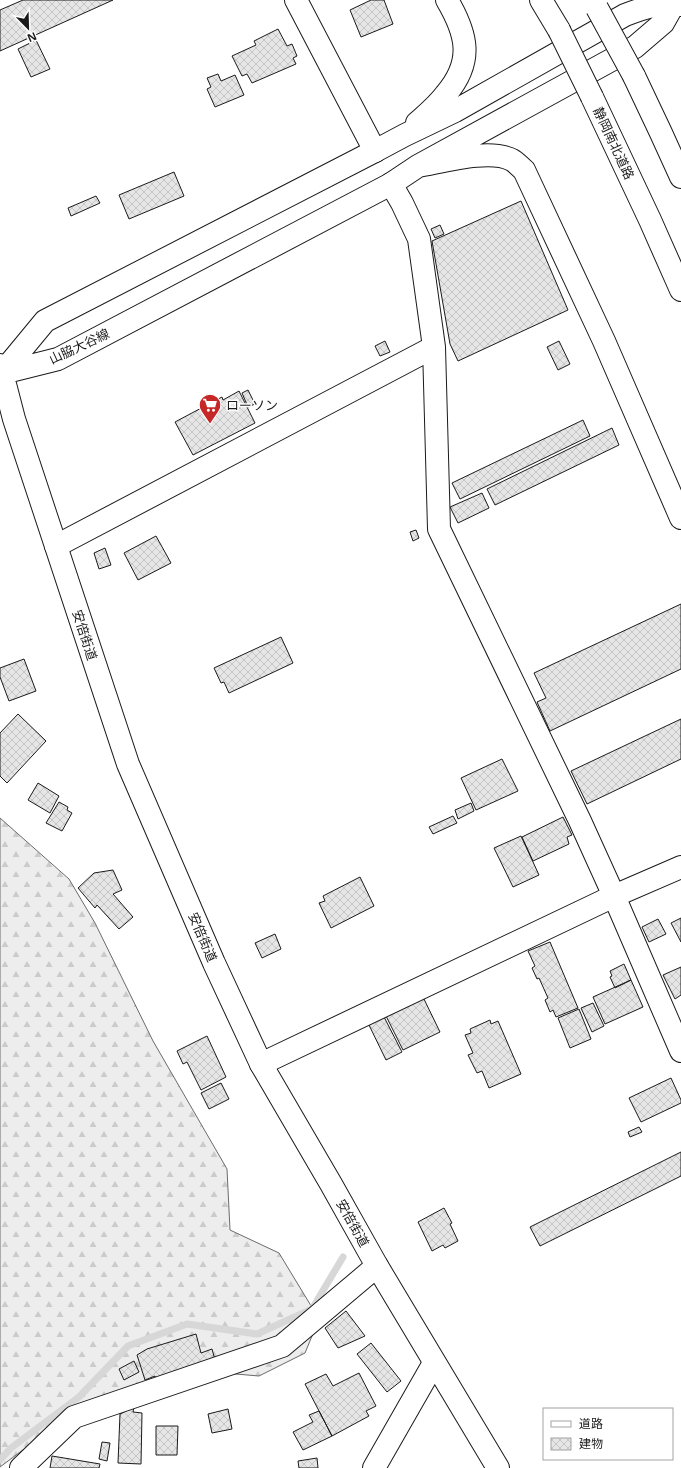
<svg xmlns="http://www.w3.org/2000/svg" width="681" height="1468" viewBox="0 0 681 1468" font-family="'Open Sans','Noto Sans JP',sans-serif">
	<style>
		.forest { fill: url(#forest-firs); stroke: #6a6a6a }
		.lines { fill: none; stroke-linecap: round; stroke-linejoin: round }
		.stream { stroke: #d7d7d7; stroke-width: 7 }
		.building { fill: url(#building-cross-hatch); stroke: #1a1a1a }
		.street-casing { stroke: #1a1a1a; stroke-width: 24 }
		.primary-casing { stroke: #1a1a1a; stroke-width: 24 }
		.highway-casing { stroke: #1a1a1a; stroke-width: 24 }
		.street { stroke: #fff; stroke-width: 22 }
		.primary { stroke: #fff; stroke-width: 22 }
		.highway { stroke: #fff; stroke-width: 22 }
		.highway-bridge-casing { stroke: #1a1a1a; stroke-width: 24; stroke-linecap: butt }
		.highway-bridge { stroke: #fff; stroke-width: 22 }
		.labels { text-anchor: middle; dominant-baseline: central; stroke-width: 3; stroke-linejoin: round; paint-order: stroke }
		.street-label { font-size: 13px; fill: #1a1a1a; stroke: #fff }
		.poi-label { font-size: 13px; fill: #1a1a1a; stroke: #fff; text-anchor: start }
	</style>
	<defs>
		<pattern id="forest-firs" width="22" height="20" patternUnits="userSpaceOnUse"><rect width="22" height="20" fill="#ededed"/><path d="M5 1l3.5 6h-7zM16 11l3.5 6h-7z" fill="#cbcbcb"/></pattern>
		<pattern id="building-cross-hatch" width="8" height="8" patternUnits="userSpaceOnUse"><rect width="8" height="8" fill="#e6e6e6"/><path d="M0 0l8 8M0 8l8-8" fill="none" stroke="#c5c5c5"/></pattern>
	</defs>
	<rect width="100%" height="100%" fill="#fff"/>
	<path class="forest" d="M0,818L69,879L95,923L153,1041L227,1169L230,1230L279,1253L319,1319L305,1353L259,1376L189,1370L51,1429L0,1467Z"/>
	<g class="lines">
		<path class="stream" d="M0,1460L11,1448L79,1397L128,1346L187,1324L257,1334L312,1309L343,1257"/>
	</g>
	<path class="building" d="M23,0H113L0,51V10Z
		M371,0H384L393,24L361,37L350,10Z
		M278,29L287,46L292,44L297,56L293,58L296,64L252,83L247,74L242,76L232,56L256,45L254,41Z
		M36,40L50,69L31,77L18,49Z
		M218,74L221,81L235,75L244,95L215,107L207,89L211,87L207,78Z
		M174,172L184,196L129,219L119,195Z
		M96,196L100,203L71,216L68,208Z
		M521,201L568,310L458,361L450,344L432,241Z
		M440,225L444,234L435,238L431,229Z
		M385,341L390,352L380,356L375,346Z
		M559,341L570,364L558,370L547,347Z
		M248,390L255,404L248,407L242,393Z
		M239,391L255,423L193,455L175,422L222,397L223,400Z
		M583,420L590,436L460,499L452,483Z
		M612,428L619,445L495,505L487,489Z
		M482,493L489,508L458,523L450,507Z
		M416,530L419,538L413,541L410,532Z
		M156,536L171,563L138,580L124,553Z
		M105,548L111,565L99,569L94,553Z
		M681,604V669L550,731L537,702L546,698L534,673Z
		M281,637L293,663L229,693L224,682L221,683L214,668Z
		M24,659L36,691L9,701L0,677V668Z
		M18,714L46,741L7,783L0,776V733Z
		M681,719V759L587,804L571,771Z
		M502,759L518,791L476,810L461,778Z
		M38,783L59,796L50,813L28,800Z
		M59,802L68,807L67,810L72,813L62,831L46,823Z
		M471,803L474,811L458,819L455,810Z
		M453,816L457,823L433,834L429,827Z
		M563,817L572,835L567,837L569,844L533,861L522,837Z
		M521,836L539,875L513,887L494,848Z
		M113,870L122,890L113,894L133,917L119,929L97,905L95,908L78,888L94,873Z
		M360,877L374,906L331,928L319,903L325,901L323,896Z
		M681,918V942L671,923Z
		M658,919L666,934L649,942L642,927Z
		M275,934L281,949L262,958L255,943Z
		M550,942L578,1008L556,1017L553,1010L550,1012L545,1000L548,998L539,978L537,979L532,968L535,966L528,951Z
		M624,964L631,980L615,988L610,977L612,976L610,971Z
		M681,967V995L675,999L663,975Z
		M631,980L643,1007L605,1024L593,997Z
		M423,997L440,1032L403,1050L386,1016Z
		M593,1003L604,1026L592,1032L581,1008Z
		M579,1009L591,1039L570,1048L558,1018Z
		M383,1015L402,1052L386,1060L368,1023Z
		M490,1020L491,1024L498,1021L521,1074L489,1088L482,1071L477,1073L468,1055L473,1053L465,1035L471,1033L470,1029Z
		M207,1036L226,1077L201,1090L187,1062L183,1064L177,1051Z
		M671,1078L681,1100V1103L641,1122L629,1098Z
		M221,1083L229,1099L209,1109L201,1093Z
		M639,1127L642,1132L630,1137L628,1132Z
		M681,1152V1176L540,1246L530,1227Z
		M444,1208L452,1223L450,1224L458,1241L445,1248L443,1245L432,1251L418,1222Z
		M346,1311L365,1336L338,1348L325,1328Z
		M196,1334L201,1353L212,1349L215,1360L156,1379L155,1376L145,1380L137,1355L147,1349Z
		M371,1343L401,1381L387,1392L357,1354Z
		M134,1361L139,1372L124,1380L119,1369Z
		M359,1373L376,1406L366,1411L369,1416L332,1436L305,1384L326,1374L333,1386Z
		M134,1407L133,1412L142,1413L141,1464L118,1463L120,1414Z
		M228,1409L232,1429L212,1433L208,1414Z
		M319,1411L332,1436L303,1450L293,1432L313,1422L309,1415Z
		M156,1426H178L177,1455H156Z
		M102,1442L110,1443L107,1461L99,1459Z
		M52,1456L100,1464L99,1468H50Z
		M317,1458L318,1468H299L298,1461Z"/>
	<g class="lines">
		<g class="street-casing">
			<path id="street" d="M296,0L375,151
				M391,184L402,203L419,239L434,347L439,529L580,821L614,896L681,1051
				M56,546L434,347
				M261,1064L614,896L681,867
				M21,1468L74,1417L282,1346L377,1266
				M374,1468L434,1363"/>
		</g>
		<g class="primary-casing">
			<path id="primary" d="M0,365L14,419L128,764L214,963L261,1064L331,1184L377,1266L498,1468
				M2,373L45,321L375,151
				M2,373L58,359L391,184"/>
		</g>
		<g class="highway-casing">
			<path id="highway" d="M541,0L559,30
				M634,76L661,133L681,177
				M592,97L650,220L681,290
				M417,123C427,114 438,105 446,94C474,61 467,34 447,0
				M375,151L405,135L455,111L625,15C641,9 665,0 681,5
				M418,166C442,162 490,148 512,160C516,162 520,167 524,170L604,341L681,518
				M391,184L418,166L635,47L663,23L676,0"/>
		</g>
		<use href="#street" class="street"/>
		<use href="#primary" class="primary"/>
		<use href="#highway" class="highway"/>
		<g class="highway-bridge-casing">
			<path id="highway-bridge" d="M597,8L634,76
				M559,30L592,97"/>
		</g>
		<use href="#highway-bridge" class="highway-bridge"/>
	</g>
	<defs>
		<g id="supermarket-pin" transform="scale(1.15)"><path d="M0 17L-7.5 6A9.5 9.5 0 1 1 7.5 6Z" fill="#c62828" stroke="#fff"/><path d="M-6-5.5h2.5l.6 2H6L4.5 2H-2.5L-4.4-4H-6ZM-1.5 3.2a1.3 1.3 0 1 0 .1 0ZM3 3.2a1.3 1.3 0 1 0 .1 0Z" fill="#fff"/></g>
	</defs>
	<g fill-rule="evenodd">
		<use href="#supermarket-pin" x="210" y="405"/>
	</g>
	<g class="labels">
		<g class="street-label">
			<text transform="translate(614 143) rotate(65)">静岡南北道路</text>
			<text transform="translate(79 346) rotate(-25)">山脇大谷線</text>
			<text transform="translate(85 635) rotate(72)">安倍街道</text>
			<text transform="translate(203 937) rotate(67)">安倍街道</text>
			<text transform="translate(353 1223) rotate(61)">安倍街道</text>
		</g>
		<g class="poi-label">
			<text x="226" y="405">ローソン</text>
		</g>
	</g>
	<rect x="543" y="1408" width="130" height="52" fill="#ffffff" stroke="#a3a3a3"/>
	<rect x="551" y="1421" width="20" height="6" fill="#ffffff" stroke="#a3a3a3"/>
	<text x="579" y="1428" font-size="12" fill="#1a1a1a">道路</text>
	<rect x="551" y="1438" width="20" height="12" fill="url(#building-cross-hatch)" stroke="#a3a3a3"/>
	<text x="579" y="1448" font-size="12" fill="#1a1a1a">建物</text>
	<g transform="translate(28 28) rotate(157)" stroke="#ffffff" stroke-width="3" paint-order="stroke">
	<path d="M0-3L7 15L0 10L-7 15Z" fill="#1a1a1a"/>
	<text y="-6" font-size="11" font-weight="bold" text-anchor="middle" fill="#1a1a1a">N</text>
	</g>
</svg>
